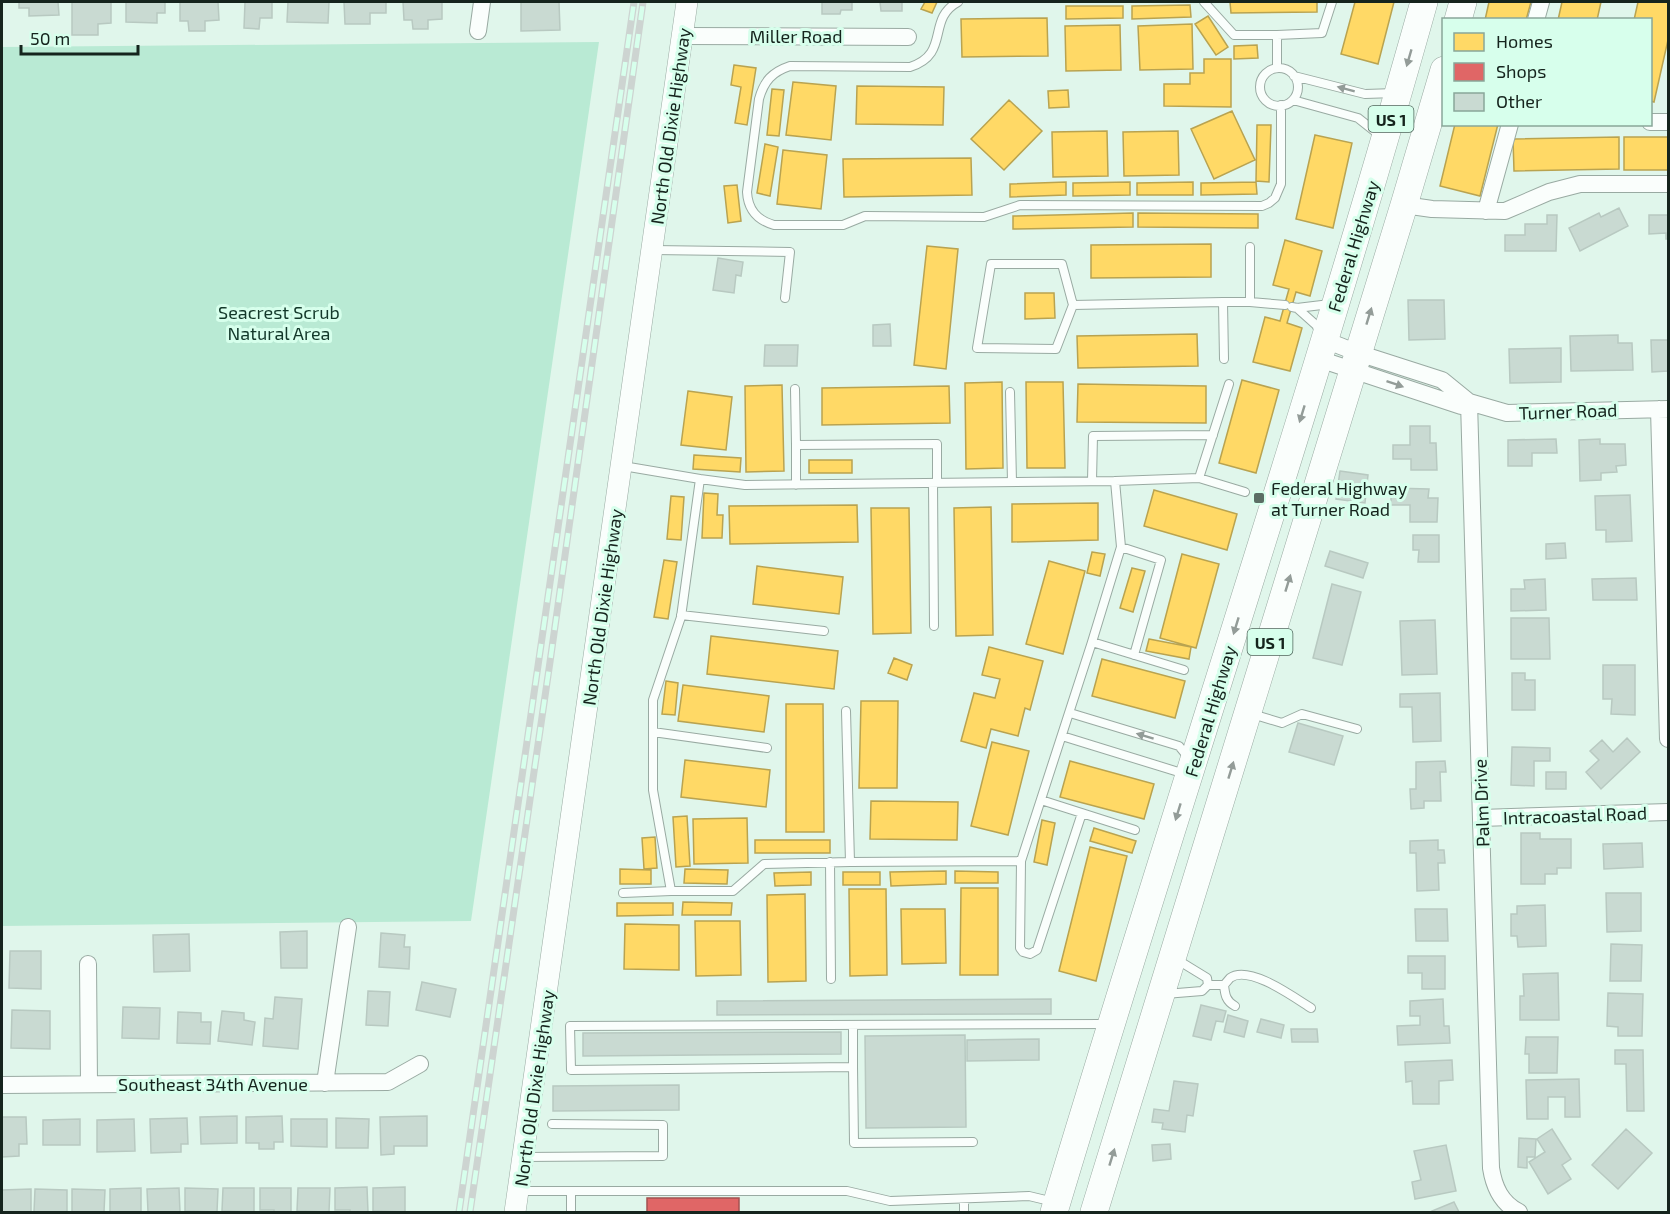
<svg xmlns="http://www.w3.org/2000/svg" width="1670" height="1214" viewBox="0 0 1670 1214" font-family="'Exo 2',sans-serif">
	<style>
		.green { fill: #b9ead4 }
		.homes { fill: #ffd966; stroke: #b9a350; stroke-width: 1.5 }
		.shops { fill: #e06666; stroke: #a35250; stroke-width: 1.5 }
		.building { fill: #c9dad2; stroke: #b8c9c1; stroke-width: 1.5 }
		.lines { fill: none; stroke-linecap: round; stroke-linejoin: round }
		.service-casing { stroke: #99aaa2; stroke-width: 10 }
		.minor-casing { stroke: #99aaa2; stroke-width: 18 }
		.tertiary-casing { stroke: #99aaa2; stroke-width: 22 }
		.primary-casing { stroke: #99aaa2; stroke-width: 28 }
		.service { stroke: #fafefc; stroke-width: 8 }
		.minor { stroke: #fafefc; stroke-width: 16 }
		.tertiary { stroke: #fafefc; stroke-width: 21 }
		.primary { stroke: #fafefc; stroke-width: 27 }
		.rail-casing { stroke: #cdd4d1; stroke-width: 7 }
		.rail { stroke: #d7ffec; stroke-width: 4.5; stroke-dasharray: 14; stroke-linecap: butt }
		.oneway { fill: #939c98 }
		.poi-dot { fill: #5c6e65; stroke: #d7ffec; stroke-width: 2 }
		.labels { text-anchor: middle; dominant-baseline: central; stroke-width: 6; stroke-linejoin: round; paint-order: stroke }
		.shield { fill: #d7ffec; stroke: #4f665b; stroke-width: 1.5 }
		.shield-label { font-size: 16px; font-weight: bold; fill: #15241d }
		.street-label { font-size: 18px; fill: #15241d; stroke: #d7ffec }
		.park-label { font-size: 18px; fill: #13382a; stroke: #d7ffec }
		.poi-label { font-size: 18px; fill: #15241d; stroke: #d7ffec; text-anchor: start }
	</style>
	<rect width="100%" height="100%" fill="#e0f6eb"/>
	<path class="green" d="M599,42L471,921L2,926V47Z"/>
	<path class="homes" d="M925,2H937L932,13L921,9Z
		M1230,2H1317V12L1231,13Z
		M1355,2H1394L1378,64L1341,54Z
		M1489,2H1531L1526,20H1485Z
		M1562,2H1601L1597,20H1558Z
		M1638,2H1668V40L1654,102L1650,101V20H1634Z
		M1190,5L1191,17L1132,19V6Z
		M1066,6H1123V18L1066,19Z
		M1208,16L1228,47L1216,55L1195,24Z
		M1047,18L1048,56L962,57L961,19Z
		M1192,24L1193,69L1140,70L1138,26Z
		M1120,25L1121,70L1066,71L1065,26Z
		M1257,45L1258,58L1234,59V46Z
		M1204,59H1231V107L1164,106V84H1190V73H1204Z
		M734,65L756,68L747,125L735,123L741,87L731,85Z
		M793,82L836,86L831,140L786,135Z
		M857,86L944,87L943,125L856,124Z
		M772,89L784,90L779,136L767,135Z
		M1068,90L1069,107L1049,108L1048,91Z
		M1009,100L1042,131L1004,170L971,139Z
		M1232,111L1255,160L1214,179L1191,129Z
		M1455,124H1498L1480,196L1440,186Z
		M1257,125H1271L1269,182L1256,181Z
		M1107,131L1108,176L1053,177L1052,132Z
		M1178,131L1179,175L1124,176L1123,132Z
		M1315,135L1352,143L1333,228L1296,219Z
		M1619,137V169L1514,171L1513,139Z
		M1624,137H1668V170H1624Z
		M765,144L778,147L770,196L757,193Z
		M783,150L827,155L821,209L777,204Z
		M971,158L972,195L844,197L843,159Z
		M1066,182V195L1010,197V184Z
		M1130,182V195L1073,196V183Z
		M1193,182V195H1137V183Z
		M1256,182L1257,194L1201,195V183Z
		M737,185L741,221L728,223L724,186Z
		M1133,213V227L1013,229V216Z
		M1138,213L1258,214V228L1138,227Z
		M1285,240L1322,251L1310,296L1296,292L1287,323L1302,328L1290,371L1253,362L1265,317L1280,321L1289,289L1273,285Z
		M1211,244V277L1091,278V245Z
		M927,246L958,249L946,369L914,365Z
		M1025,293H1054L1055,318L1025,319Z
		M1197,334L1198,366L1078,368L1077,336Z
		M1242,380L1279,390L1256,473L1219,463Z
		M1002,382L1003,468L966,469L965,383Z
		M1026,382H1063L1065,468H1027Z
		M1078,384L1206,386V423L1077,422Z
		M782,385L784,471L746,472L745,386Z
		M949,386L950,423L822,425V388Z
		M688,391L732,397L726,450L681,445Z
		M694,455L741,458L740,472L693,469Z
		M809,460H852V473H809Z
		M1154,490L1237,514L1227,550L1144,526Z
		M704,493L718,494L717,515H723L722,538H702Z
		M671,496L684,497L681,540L667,539Z
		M1098,503V540L1012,542V504Z
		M857,505L858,542L730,544L729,506Z
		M991,507L993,635L956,636L954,508Z
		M871,508H909L911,633L873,634Z
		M1092,552L1105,554L1100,576L1087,573Z
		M1182,554L1219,564L1196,648L1160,638Z
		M664,560L677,562L668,619L654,617Z
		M1049,561L1085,571L1063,654L1026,644Z
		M757,566L843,577L839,614L753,604Z
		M1132,568L1145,571L1133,612L1120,608Z
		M711,636L838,651L834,689L707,674Z
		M1149,639L1191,647L1189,659L1146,651Z
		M989,647L1043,661L1030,710L1025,708L1018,736L991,729L986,748L961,741L974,693L995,698L1000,679L982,675Z
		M894,658L912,665L907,680L888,673Z
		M1102,659L1185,681L1175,718L1092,696Z
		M666,681L678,683L675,715L662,714Z
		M683,685L769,696L764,732L678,721Z
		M861,701H898L897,788H859Z
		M786,704H823L824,832H786Z
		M992,742L1029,751L1008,835L971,826Z
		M685,760L770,770L766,807L681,797Z
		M1070,761L1154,784L1144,819L1060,797Z
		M871,801L958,802L957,840L870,839Z
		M687,816L690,866L676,867L673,817Z
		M747,818L748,863L694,864L693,819Z
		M1042,820L1055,823L1047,865L1034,862Z
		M1094,828L1136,841L1132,853L1090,841Z
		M655,837L657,868L644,869L642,838Z
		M755,840H830V853H755Z
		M1090,847L1127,856L1096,981L1059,971Z
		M620,869L651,870V884H620Z
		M685,869L728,870L727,884L684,883Z
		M946,871V884L891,886L890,872Z
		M955,871L998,872V883H955Z
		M811,872V885L775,886L774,873Z
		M843,872H880V885H843Z
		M961,888H998V975H960Z
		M849,889H886L887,975L850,976Z
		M805,894L806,981L768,982L767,895Z
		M683,902L732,903L731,915H682Z
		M617,903H673V915L617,916Z
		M901,909H945L946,963L902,964Z
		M695,921H740L741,975L696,976Z
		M625,924L679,925V970L624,969Z"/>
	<path class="shops" d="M647,1198H739V1212H647Z"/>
	<path class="building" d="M19,2H58L59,15L29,16V8H19Z
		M72,2H111V23L98,24V35H72Z
		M126,2H165V13H157V23L126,22Z
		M180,2H218L219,20L205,21V31H189L188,21H180Z
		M245,2H272V18H260L259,29L244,28Z
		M288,2H329L328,23L287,22Z
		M344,2H386V13H370V24H345Z
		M403,2H442V19L428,20V29H413L412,20H404Z
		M521,2H559L560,30L521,31Z
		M822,2H852V10H841L840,14H822Z
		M880,2H902V11H881Z
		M1619,208L1628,226L1580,251L1569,228L1599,213L1601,217Z
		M1547,215H1557L1556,251H1505V235H1525V224H1547Z
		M1649,215H1668V239H1666V233L1649,234Z
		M718,258L743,262L741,276L736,275L734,293L713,290Z
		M1408,300H1444L1445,339L1409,340Z
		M890,324L891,346H873V325Z
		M1618,335V343H1632L1633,370L1571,371L1570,336Z
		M1651,340H1668V371L1652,372Z
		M765,345H798L797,366H764Z
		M1561,348V382L1510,383L1509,349Z
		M1410,426H1430V443H1436L1437,470H1411V459H1393V445H1410Z
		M1556,439L1557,453H1532V466H1508V440Z
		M1600,439V444H1625L1626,465L1616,466L1617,472L1601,473V480L1580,481L1579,440Z
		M1340,471L1368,475L1365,503L1336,499Z
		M1391,488L1429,489L1428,498H1438L1437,522H1410V505H1391Z
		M1630,495L1632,541L1606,542V530H1596L1595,496Z
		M1413,535H1439V562H1418L1419,550H1413Z
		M1565,543L1566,558L1546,559V544Z
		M1330,551L1368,563L1363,578L1325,566Z
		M1636,578L1637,600H1593L1592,579Z
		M1545,579L1546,610L1511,611V589H1525L1524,580Z
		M1332,584L1361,592L1342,665L1313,658Z
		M1511,618H1549L1550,659H1511Z
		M1435,620L1437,674L1402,675L1400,621Z
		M1603,665H1635V715L1611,714L1612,699H1603Z
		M1512,673H1525V680H1535V710H1512Z
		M1440,693L1441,741L1413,742L1412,707H1400V694Z
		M1298,723L1343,736L1334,765L1289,752Z
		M1627,738L1640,752L1601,789L1586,772L1599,760L1590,751L1602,740L1613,752Z
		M1512,747L1550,748V761H1534V786L1511,785Z
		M1445,761L1446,772H1440L1441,801H1424V808L1411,809L1410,789H1416V762Z
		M1546,772H1566V789H1546Z
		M1521,833H1540V839H1571V868H1557V874H1545V884H1521Z
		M1438,840V850H1444L1445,863H1438L1439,890L1417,891L1416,853H1410V841Z
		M1642,843L1643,867L1604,869L1603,844Z
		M1606,893H1641V931L1607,932Z
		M1545,905L1546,946L1518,947L1517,936H1511V914H1517V906Z
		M1415,909H1447L1448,941H1416Z
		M307,931V968H281L280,932Z
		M381,933L405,935L404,947H410L409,969L379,967Z
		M189,934L190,971L154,972L153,935Z
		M1611,944L1642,945L1641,981H1610Z
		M10,951H41V989L9,988Z
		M1408,956H1445V989H1422V973H1408Z
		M1558,973L1559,1020H1520V996H1524L1523,974Z
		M422,982L456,989L450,1017L416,1010Z
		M368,991L390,992L388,1026L366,1025Z
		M1608,993L1643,994L1642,1036H1618V1027L1607,1026Z
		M275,997L302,999L298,1049L263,1046L265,1018L273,1019Z
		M1051,999V1014L717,1015V1001Z
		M1443,999L1444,1026H1449L1450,1043L1398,1045L1397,1026L1420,1025V1016H1410V1001Z
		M1201,1005L1226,1011L1223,1022L1216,1021L1211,1040L1193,1036Z
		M123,1007L160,1008L159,1039L122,1038Z
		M12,1010L50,1011V1049L11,1048Z
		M222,1011L244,1013V1020L255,1022L252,1045L218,1041Z
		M178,1012L201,1013V1022H211L210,1044L177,1043Z
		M1228,1015L1248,1021L1244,1037L1224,1032Z
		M1261,1019L1284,1025L1281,1038L1257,1032Z
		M1291,1029H1317L1318,1042H1292Z
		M841,1032V1054L583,1056V1033Z
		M965,1035L966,1127L866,1128L865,1036Z
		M1526,1037H1558L1557,1073H1529V1054H1525Z
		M1039,1039V1060L967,1061V1040Z
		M1615,1050H1643L1644,1111H1627L1626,1064H1615Z
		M1452,1060L1453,1080L1439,1081V1104H1413L1412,1081L1406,1082L1405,1062Z
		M1579,1079L1580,1117H1565V1097H1548V1119H1527L1526,1080Z
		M1174,1081L1198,1084L1193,1116L1187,1115L1185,1132L1162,1129L1163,1123L1152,1122L1154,1109L1169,1111Z
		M679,1085V1110L553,1111V1086Z
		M237,1116V1143L201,1144L200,1117Z
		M282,1116L283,1142H274V1149H259V1143H246V1117Z
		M427,1116V1146H394V1154L381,1155L380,1117Z
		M2,1117H26L27,1144H19V1156L2,1157Z
		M187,1118L188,1144H181V1152L151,1153L150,1119Z
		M336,1118L369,1119L368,1148H336Z
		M80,1119V1145H43V1120Z
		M134,1119L135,1151L97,1152V1120Z
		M291,1119H327V1147L291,1146Z
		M1552,1129L1571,1159L1562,1165L1571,1179L1548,1194L1529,1162L1545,1152L1537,1139Z
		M1626,1129L1652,1153L1618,1189L1592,1165Z
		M1519,1138L1536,1139L1535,1157H1527V1168L1518,1167Z
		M1170,1144L1171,1159L1153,1161L1152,1145Z
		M1446,1145L1456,1191L1415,1199L1412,1182L1421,1180L1414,1151Z
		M367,1187L368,1212H350V1210H335V1188Z
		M405,1187V1212L373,1211V1188Z
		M141,1188V1212H110V1189Z
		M179,1188L180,1212H148L147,1189Z
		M185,1188L218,1189L217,1212L185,1211Z
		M223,1188H254V1212L222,1211Z
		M260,1188H291V1212H274V1210H260Z
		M298,1188H330L329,1212L297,1211Z
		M31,1189V1212H2V1190Z
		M35,1189L67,1190V1212H34Z
		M72,1189L105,1190L104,1212H72Z
		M1454,1202L1459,1212H1433L1432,1211Z"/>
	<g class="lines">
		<g class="service-casing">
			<path id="service" d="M958,2C926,19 951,54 910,67L790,66C772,72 764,81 759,99L747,192C748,210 757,220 774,225H843L865,216L984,217L1020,205L1262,206L1269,203L1275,198L1281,184V105
				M1204,2L1234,35H1277
				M1277,68V35L1322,33L1332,2
				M1260 87a19 19 0 1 1 38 0a19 19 0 1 1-38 0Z
				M1294,76L1365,94L1395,93
				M1293,100L1358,118L1382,137
				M1250,247V302
				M653,250L790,252L785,298
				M1073,305L1056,349L977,348L991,264H1062L1073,305L1223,302
				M1292,307L1297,308L1330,304
				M1297,308L1316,325L1321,334
				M1224,359L1223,302H1250L1285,305
				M795,389L796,445L937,444V483
				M1010,392L1012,482
				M796,445V485
				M623,466L700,479L681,617L653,700V790L671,891L623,893
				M1199,478L1229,384
				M700,479L745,485L1115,481
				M1092,481L1093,436L1213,435
				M933,483L934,626
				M1121,547L1115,481L1199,478L1245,492
				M681,615L824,631
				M1092,642L1121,547L1161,560L1134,655
				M1070,713L1179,746L1188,757
				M1252,714L1282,723L1302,714L1357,729
				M653,732L767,748
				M1062,736L1185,774
				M1041,800L1135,830
				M1021,861L1020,948L1023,952L1030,954L1037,950L1082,813
				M830,862L831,979
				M850,862L1021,861L1092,642L1184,670
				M671,891H733L764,864L850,862L846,711
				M1176,959L1207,978L1208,985H1224C1226,983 1229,979 1230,978C1249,964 1295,998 1311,1008
				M1224,985C1225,995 1226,1001 1235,1006
				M1165,994L1202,991L1208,985
				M853,1025V1067L571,1070L570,1026L1106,1024
				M853,1067L854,1143L973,1142
				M524,1157L663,1156V1125L552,1124
				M520,1191H847L890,1201L1029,1196L1054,1202
				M964,1199V1212
				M571,1212V1191"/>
		</g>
		<g class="minor-casing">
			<path id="minor" d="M1536,20L1541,2
				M478,31L482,2
				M683,36L908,37
				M1650,122H1668
				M1404,205L1432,209L1505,211L1549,192L1580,184H1668
				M1486,211L1510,124
				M1325,340L1358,353L1442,380L1469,402L1507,413L1668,409
				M1319,359L1461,406L1469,402
				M1469,402L1491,1168C1494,1187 1501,1203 1519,1212
				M1659,409L1668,739
				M1481,818L1668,812
				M88,964L89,1084
				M325,1083L348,927
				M2,1085L388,1082L420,1064"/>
		</g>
		<g class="tertiary-casing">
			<path id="tertiary" d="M515,1212L687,2"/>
		</g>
		<g class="primary-casing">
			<path id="primary" d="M1458,20L1463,2
				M1054,1212C1175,808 1310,408 1424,2
				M1094,1212L1404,205L1444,70"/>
		</g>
		<use href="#service" class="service"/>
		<use href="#minor" class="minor"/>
		<use href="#tertiary" class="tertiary"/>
		<use href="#primary" class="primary"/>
		<g class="rail-casing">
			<path id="rail" d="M459,1212L634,2
				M470,1212L550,662L643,2"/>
		</g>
		<use href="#rail" class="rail"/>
	</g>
	<defs><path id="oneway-solid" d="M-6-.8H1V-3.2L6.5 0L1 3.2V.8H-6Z" transform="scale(1.5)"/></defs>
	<g class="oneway">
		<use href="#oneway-solid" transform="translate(1409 58) rotate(106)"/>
		<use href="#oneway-solid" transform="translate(1346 89) rotate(-165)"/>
		<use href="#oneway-solid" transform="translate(1369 316) rotate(-73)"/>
		<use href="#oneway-solid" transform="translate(1395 384) rotate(19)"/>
		<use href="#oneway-solid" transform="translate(1302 414) rotate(107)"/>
		<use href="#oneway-solid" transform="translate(1288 583) rotate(-73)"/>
		<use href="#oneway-solid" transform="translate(1236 626) rotate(107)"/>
		<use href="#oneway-solid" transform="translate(1145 736) rotate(-163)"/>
		<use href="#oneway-solid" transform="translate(1231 770) rotate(-73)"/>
		<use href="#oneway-solid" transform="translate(1178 812) rotate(107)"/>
		<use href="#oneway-solid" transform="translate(1112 1157) rotate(-73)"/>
	</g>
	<rect class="poi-dot" x="1253" y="492" width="12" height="12" rx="3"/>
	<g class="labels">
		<g class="shield">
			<rect x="1368.5" y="106" width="45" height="26" rx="4.5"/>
			<rect x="1247.5" y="629" width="45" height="26" rx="4.5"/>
		</g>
		<g class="shield-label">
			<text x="1391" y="119">US 1</text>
			<text x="1270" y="642">US 1</text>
		</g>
		<g class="street-label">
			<text x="796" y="36">Miller Road</text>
			<text transform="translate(670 126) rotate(-82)">North Old Dixie Highway</text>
			<text transform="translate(1353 246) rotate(-73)">Federal Highway</text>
			<text transform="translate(1568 411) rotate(-2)">Turner Road</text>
			<text transform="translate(602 607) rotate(-82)">North Old Dixie Highway</text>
			<text transform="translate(1210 711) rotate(-73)">Federal Highway</text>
			<text transform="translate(1481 803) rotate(-92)">Palm Drive</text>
			<text transform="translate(1575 815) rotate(-2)">Intracoastal Road</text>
			<text x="213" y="1084">Southeast 34th Avenue</text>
			<text transform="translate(534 1088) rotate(-82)">North Old Dixie Highway</text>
		</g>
		<g class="park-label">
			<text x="279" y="312">Seacrest Scrub<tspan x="279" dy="21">Natural Area</tspan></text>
		</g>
		<g class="poi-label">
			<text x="1271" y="488">Federal Highway<tspan x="1271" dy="21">at Turner Road</tspan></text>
		</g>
	</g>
	<rect width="1670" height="1214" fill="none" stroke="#15241d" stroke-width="6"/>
	<rect x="1442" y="18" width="210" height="108" fill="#d7ffec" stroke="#89a799" stroke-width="1.5"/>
	<rect x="1454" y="33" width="30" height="18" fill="#ffd966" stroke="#89a799" stroke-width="1.5"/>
	<text x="1496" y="48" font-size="18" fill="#15241d">Homes</text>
	<rect x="1454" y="63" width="30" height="18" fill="#e06666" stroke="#89a799" stroke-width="1.5"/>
	<text x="1496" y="78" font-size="18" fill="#15241d">Shops</text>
	<rect x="1454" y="93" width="30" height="18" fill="#c9dad2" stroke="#89a799" stroke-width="1.5"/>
	<text x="1496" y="108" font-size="18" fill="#15241d">Other</text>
	<path d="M21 45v9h117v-9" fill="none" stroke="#15241d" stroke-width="3"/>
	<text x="30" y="45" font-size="18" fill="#15241d" stroke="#d7ffec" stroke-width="4.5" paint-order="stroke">50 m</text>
</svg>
